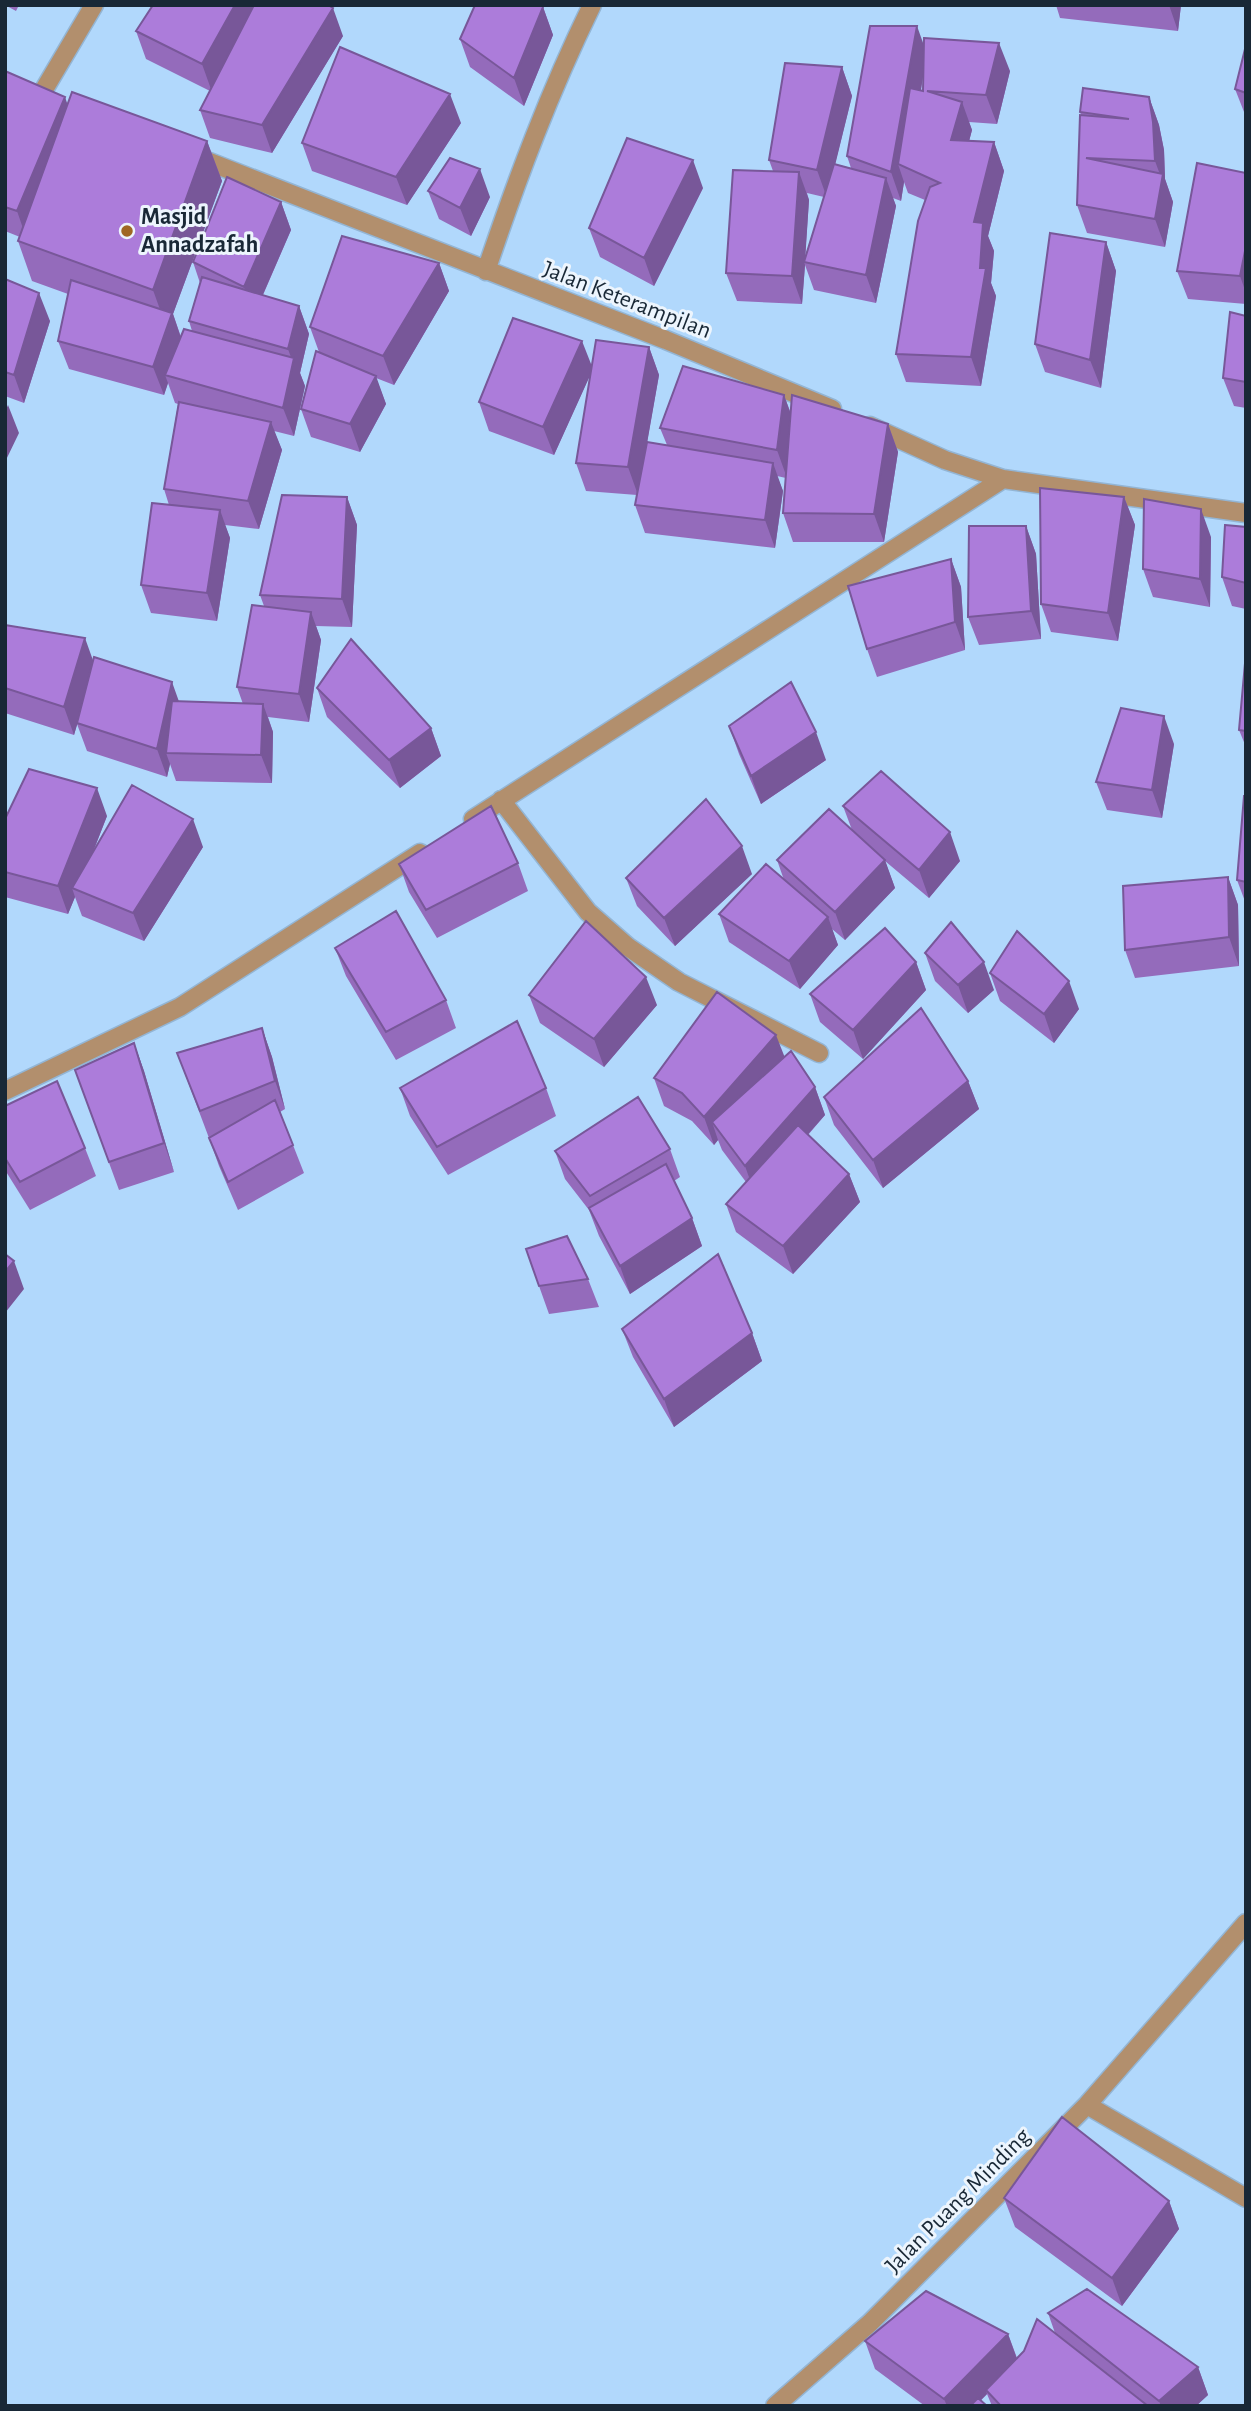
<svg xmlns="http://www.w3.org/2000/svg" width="1251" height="2411" viewBox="0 0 1251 2411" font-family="'Alegreya Sans',sans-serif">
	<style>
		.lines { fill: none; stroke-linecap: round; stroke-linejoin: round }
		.minor-casing { stroke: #93b5d4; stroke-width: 21 }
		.minor { stroke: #b28f6d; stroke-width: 18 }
		.wall { fill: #946bbb; fill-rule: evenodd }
		.shaded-wall { fill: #785799 }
		.building { fill: #ac7cda; stroke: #785799; stroke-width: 2 }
		.poi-dot { fill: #9f6724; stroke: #edf5fd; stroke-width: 2.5 }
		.labels { text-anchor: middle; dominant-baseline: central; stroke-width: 6; stroke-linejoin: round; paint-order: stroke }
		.poi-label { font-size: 24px; font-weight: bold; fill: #192836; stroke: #edf5fd; text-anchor: start }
		.street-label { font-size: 24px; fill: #192836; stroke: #edf5fd }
	</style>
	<rect width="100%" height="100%" fill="#b1d8fc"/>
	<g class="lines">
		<g class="minor-casing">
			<path id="minor" d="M42,93L94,5
				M194,156L666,340L832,409
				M486,271C517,179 549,93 592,5
				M870,426L945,460L1003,479L1246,513
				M501,800L588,912L628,947L679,982L819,1053
				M473,819L1003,479
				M5,1091L180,1007L420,853
				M1087,2105L1246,2198
				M775,2406L870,2323L1087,2105L1246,1923"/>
		</g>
		<use href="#minor" class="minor"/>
	</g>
	<path class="wall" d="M5,5H19L16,11Z
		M1056,5H1181L1178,31L1060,18Z
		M543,7L553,35L524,106L470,67L460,39Z
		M136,31L343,36L272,153L210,138L200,110L210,91L146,59Z
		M924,44L1010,71L997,124L969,122L972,130L969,141L994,142L1004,171L988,236L994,251L991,283L996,296L981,386L906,382L896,354L925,200L908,193L904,182L901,201L893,198L896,206L876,303L814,290L805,265L802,304L737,301L726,273L773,171L769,160L842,67L852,96L835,164L851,168L847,156ZM923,76V91H921ZM807,193L824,197L805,257L809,200Z
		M1246,45V117L1235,89Z
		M5,71L68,106L207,141L222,181L173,314L181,337L192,331L189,321L200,283L193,262L281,202L291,230L263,295L299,306L309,334L300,373L305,386L294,436L274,431L282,450L259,529L225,525L230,538L217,621L151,613L141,585L169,505L164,489L178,404L175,403L168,383L164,395L69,369L58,341L68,294L32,281L18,241L20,237L5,231Z
		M1149,97L1159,125L1164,150L1165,179L1173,202L1165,247L1087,233L1077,205L1081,115L1080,112Z
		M461,123L407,205L312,171L302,143Z
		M1246,173V304L1188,299L1177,271Z
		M703,188L654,286L600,257L589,228Z
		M428,191L490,197L471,236L439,219Z
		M1106,242L1116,271L1101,388L1045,372L1035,344Z
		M439,263L449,291L394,385L376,378L386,404L360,452L311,437L301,409L319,352L310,327Z
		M5,279L50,321L24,403L5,396Z
		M1246,316V408L1234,406L1223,378Z
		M649,347L659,375L647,442L667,445L660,428L784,395L791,414L888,424L898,452L884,542H793L783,513L786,478L777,476L783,491L775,548L645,533L635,505L637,495L586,491L576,463L590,375L554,455L489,431L479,402Z
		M347,497L357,525L352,627L316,626L321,640L309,722L268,717L273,732L272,783L176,781L170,764L167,777L87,751L77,724L74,735L5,713V625L93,661L179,702L243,704L237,687L264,606L260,595Z
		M1124,497L1135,525L1118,641L1051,632L1041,604Z
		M1026,526L1036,554L1041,639L979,645L968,617Z
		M1246,527V609L1232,606L1222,577Z
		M1211,537L1210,607L1153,597L1143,569Z
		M951,559L961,587L965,650L877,677L867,649Z
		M1246,652V747L1239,730Z
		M317,688L431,728L441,756L400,788L327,717Z
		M729,726L826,760L761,804L739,754Z
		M1174,744L1162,818L1107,810L1096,782Z
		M843,806L960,861L929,898L885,861L895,888L845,940L832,929L838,945L800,989L729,942L719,914L784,880L777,860L852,830Z
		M107,816L93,852L203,847L144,941L82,916L75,897L68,914L5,897V819Z
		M518,863L528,891L437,938L409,892L399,864Z
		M752,874L675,946L637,906L626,878Z
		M1228,877L1238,905L1239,966L1135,978L1125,950Z
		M1237,880L1246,882V904Z
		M335,948L446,1000L456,1028L396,1060L346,976Z
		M925,953L994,990L968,1013L935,981Z
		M916,962L926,990L863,1059L820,1022L810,994Z
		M990,973L1079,1009L1054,1043L1000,1001Z
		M529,995L657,1005L604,1067L540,1023Z
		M262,1028L272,1057L285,1109L280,1112L304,1173L238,1210L219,1166L209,1138L177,1053Z
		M134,1043L144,1071L174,1172L119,1190L75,1070Z
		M785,1057L815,1087L825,1115L808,1135L849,1174L860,1202L793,1274L736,1232L726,1204L746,1182L722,1150L718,1140L714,1145L692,1121L664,1106L654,1078Z
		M968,1081L979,1109L883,1188L834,1125L824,1097Z
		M400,1088H546L556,1116L448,1175L410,1116Z
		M5,1106L85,1148L96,1176L30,1210L5,1170Z
		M670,1149L680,1177L674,1181L692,1218L702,1246L630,1294L599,1236L589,1210L565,1179L555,1151Z
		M588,1279L599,1307L549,1314L539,1286Z
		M622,1329L752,1333L762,1361L674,1427L633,1357Z
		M1004,2198L1169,2201L1179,2229L1122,2306L1015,2227Z
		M1048,2313L1198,2367L1208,2395L1196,2406H992L987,2394L981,2400L987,2406H925L875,2369L865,2341L1008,2334L1017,2358L1055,2333Z"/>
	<path class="shaded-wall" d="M235,5H262L212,92L202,64Z
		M1169,5H1181L1178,31Z
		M543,7L553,35L524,106L514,78Z
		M333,8L343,36L272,153L262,125Z
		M917,26L927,54L907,169L898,164L904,182L901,201L891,172Z
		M999,43L1010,71L997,124L986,95Z
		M842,67L852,96L827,198L817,170Z
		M450,94L461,123L407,205L396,177Z
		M65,97L75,126L27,240L17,211Z
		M1149,97L1159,125L1164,150L1165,179L1173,202L1165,247L1155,219L1162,180L1155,161Z
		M962,102L972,130L962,168L951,140Z
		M207,141L222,181L173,314L182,341L165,375L168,383L164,395L153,367L167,329L153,290Z
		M994,142L1004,171L988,236L994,251L991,283L996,296L981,386L971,357L980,268L974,222Z
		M693,160L703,188L654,286L644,258Z
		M480,169L490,197L471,236L460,208Z
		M799,172L809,200L805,262H804L805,265L802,304L792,276Z
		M886,178L896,206L876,303L866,275Z
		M281,202L291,230L254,315L244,287Z
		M1106,242L1116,271L1101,388L1090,360Z
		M1246,246V293L1240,276Z
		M439,263L449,291L394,385L383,356Z
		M39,293L50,321L24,403L14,375Z
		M299,306L309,334L300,373L305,386L294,436L283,408L293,363L288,349Z
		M582,341L593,369L554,455L543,427Z
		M649,347L659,375L638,495L628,467Z
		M376,376L386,404L360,452L350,424Z
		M784,395L794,423L787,478L777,450Z
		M8,405L19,433L5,462V412Z
		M271,422L282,450L259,529L248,501Z
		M888,424L898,452L884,542L874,514Z
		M773,463L783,491L775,548L765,520Z
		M347,497L357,525L352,627L342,599Z
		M1124,497L1135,525L1118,641L1108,613Z
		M1201,509L1211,537L1210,607L1200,579Z
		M220,510L230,538L217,621L207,593Z
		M1026,526L1036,554L1041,639L1031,611Z
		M951,559L961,587L965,650L955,622Z
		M311,612L321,640L309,722L299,694Z
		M85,638L95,666L74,735L64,707Z
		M172,682L182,710L166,753L170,764L167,777L157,749Z
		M263,704L273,732L272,783L261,755Z
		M1164,716L1174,744L1162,818L1152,790Z
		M431,728L441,756L400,788L389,760Z
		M816,732L826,760L761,804L751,776Z
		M97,788L107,816L78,890L72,888L75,897L68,914L58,886Z
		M193,819L203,847L144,941L133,913Z
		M950,832L960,861L929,898L919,870Z
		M742,846L752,874L675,946L664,918Z
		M885,860L895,888L845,940L835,912Z
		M1228,877L1238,905L1239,966L1229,937Z
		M828,917L838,945L800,989L789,961Z
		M916,962L926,990L863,1059L853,1030Z
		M984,962L994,990L968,1013L958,985Z
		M646,977L657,1005L604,1067L594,1039Z
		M1069,981L1079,1009L1054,1043L1044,1014Z
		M262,1028L272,1057L285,1109L275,1081Z
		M776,1035L787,1063L712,1122L718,1140L714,1145L704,1117Z
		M134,1043L144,1071L174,1172L164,1143Z
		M968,1081L979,1109L883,1188L873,1160Z
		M815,1087L825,1115L755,1194L745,1166Z
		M849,1174L860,1202L793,1274L783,1246Z
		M692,1218L702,1246L630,1294L620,1266Z
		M14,1261L24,1289L5,1313V1272Z
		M752,1333L762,1361L674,1427L664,1399Z
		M1169,2201L1179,2229L1122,2306L1112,2278Z
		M1008,2334L1018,2362L986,2390L987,2394L975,2406H947L944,2399Z
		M1198,2367L1208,2395L1196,2406H1161L1159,2401Z"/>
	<path class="building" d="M153,5H235L202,64L136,31Z
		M254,5H328L333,8L262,125L200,110Z
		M475,5H540L543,7L514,78L460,39Z
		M870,26H917L891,172L847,156Z
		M924,38L999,43L986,95L927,91L962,102L951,140L994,142L974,222L983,223L980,268H986L971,357L896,354L918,221L930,187L940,183L898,164L910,88L923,91Z
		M1246,45V93L1235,89Z
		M340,47L450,94L396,177L302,143Z
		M785,63L842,67L817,170L769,160Z
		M5,71L65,97L17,211L5,207Z
		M1083,88L1149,97L1153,122L1155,161L1086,158L1163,174L1155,219L1077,205L1080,115L1129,119L1080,112Z
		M72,92L207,141L153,290L18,241Z
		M627,138L693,160L644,258L589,228Z
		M450,158L480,169L460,208L428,191Z
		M1197,163L1246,173V246L1240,276L1177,271Z
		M834,164L886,178L866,275L804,262Z
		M733,170L799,172L792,276L726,273Z
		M227,177L281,202L244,287L193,262Z
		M1050,233L1106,242L1090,360L1035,344Z
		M342,236L439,263L383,356L310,327Z
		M202,277L299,306L288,349L189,321Z
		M5,279L39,293L14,375L5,372Z
		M71,280L172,313L153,367L58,341Z
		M1230,312L1246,316V382L1223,378Z
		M513,318L582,341L543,427L479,402Z
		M184,329L294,358L283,408L165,375Z
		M596,340L649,347L628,467L576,463Z
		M316,351L376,376L350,424L301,409Z
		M683,366L784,395L777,450L660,428Z
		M792,395L888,424L874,514L783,513Z
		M179,402L271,422L248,501L164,489Z
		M647,442L773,463L765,520L635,505Z
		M1040,488L1124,497L1108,613L1041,604Z
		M282,495L347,497L342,599L260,595Z
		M1144,499L1201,509L1200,579L1143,569Z
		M152,503L220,510L207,593L141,585Z
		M1225,525L1246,527V583L1222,577Z
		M969,526H1026L1031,611L968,617Z
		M951,559L955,622L867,649L848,586Z
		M252,605L311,612L299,694L237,687Z
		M5,625L85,638L64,707L5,688Z
		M351,639L431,728L389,760L317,688Z
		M1246,652V731L1239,730Z
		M94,657L172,682L157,749L77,723Z
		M791,682L816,732L751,776L729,726Z
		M172,701L263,704L261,755L166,753Z
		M1121,708L1164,716L1152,790L1096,782Z
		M29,769L97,788L58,886L5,872V819Z
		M881,771L950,832L919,870L843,806Z
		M132,785L193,819L133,913L72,888Z
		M1244,796H1246V882L1237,880Z
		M706,799L742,846L664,918L626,878Z
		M491,806L518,863L426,910L399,864Z
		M829,809L885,860L835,912L777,860Z
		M766,864L828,917L789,961L719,914Z
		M1228,877L1229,937L1125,950L1123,886Z
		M396,911L446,1000L386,1032L335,948Z
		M586,921L646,977L594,1039L529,995Z
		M951,922L984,962L958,985L925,953Z
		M885,928L916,962L853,1030L810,994Z
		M1017,931L1069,981L1044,1014L990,973Z
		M717,992L776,1035L704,1117L682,1093L654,1078Z
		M921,1008L968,1081L873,1160L824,1097Z
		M517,1021L546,1088L437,1147L400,1088Z
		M262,1028L275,1081L200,1111L177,1053Z
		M134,1043L164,1143L109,1162L75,1070Z
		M791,1051L815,1087L745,1166L712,1122Z
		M57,1081L85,1148L20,1182L5,1158V1106Z
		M638,1097L670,1149L590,1196L555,1151Z
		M275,1100L293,1145L228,1182L209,1138Z
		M798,1125L849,1174L783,1246L726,1204Z
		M666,1164L692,1218L620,1266L589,1208Z
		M567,1236L588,1279L539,1286L526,1249Z
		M5,1254L14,1261L5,1272Z
		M718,1254L752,1333L664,1399L622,1329Z
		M1062,2117L1169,2201L1112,2278L1004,2198Z
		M1087,2289L1198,2367L1159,2401L1048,2313Z
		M926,2291L1008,2334L944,2399L865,2341Z
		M1037,2319L1148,2406H1001L986,2390L1024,2351Z
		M978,2398L987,2406H970Z"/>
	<circle class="poi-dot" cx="127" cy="231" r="7"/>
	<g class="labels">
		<g class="poi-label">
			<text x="141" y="217">Masjid<tspan x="141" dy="28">Annadzafah</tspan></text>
		</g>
		<g class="street-label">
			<text transform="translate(627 300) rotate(21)">Jalan Keterampilan</text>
			<text transform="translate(958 2201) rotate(-45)">Jalan Puang Minding</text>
		</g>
	</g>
	<rect width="1251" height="2411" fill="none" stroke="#192836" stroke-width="14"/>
</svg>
